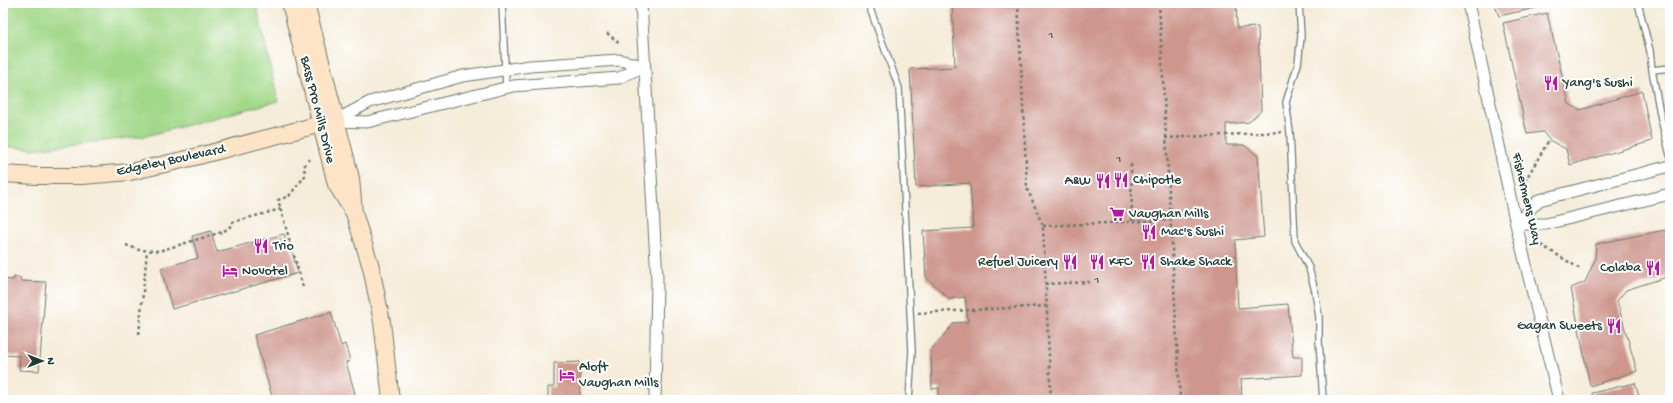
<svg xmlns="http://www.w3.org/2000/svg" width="1673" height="403" viewBox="0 0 1673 403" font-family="'Gochi Hand',sans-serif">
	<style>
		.green { fill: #a2d889; stroke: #608a5e }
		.building { fill: #ce968d }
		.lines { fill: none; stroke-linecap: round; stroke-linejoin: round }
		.lane-casing { stroke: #6a7a6e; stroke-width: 8 }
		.street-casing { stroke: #6a7a6e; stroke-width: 13 }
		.secondary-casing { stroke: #6a7a6e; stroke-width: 18 }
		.path { stroke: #6a7a6e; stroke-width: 2.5; stroke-dasharray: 3 3; stroke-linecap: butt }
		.lane { stroke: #fff; stroke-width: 5.5 }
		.street { stroke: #fff; stroke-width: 11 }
		.secondary { stroke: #fee4c6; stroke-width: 16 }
		.labels { text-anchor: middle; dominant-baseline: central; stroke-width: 4; stroke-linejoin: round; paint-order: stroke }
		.number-label { font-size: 12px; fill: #4b534a }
		.poi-label { font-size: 14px; fill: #1f3d34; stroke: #fff; text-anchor: start }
		.street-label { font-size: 14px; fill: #1f3d34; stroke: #fff }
	</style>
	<rect width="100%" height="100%" fill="#fff"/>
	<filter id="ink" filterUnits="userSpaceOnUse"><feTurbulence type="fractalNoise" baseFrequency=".025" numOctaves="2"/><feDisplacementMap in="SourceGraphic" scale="8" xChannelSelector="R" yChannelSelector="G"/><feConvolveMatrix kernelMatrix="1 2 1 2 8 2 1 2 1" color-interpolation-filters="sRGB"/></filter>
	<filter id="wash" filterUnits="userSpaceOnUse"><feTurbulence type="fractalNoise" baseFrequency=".012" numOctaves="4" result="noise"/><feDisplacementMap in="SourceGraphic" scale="16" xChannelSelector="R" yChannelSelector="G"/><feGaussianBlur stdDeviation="0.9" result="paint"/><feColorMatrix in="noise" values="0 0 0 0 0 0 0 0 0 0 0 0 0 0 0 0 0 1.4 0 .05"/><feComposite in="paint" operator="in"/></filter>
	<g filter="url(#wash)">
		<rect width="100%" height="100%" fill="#f5ecd9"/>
		<path class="green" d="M3,3H256L278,101L146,136L33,149L3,146Z"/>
		<g id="blocks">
			<path class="building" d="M952,3H1236L1237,28L1258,27L1261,111L1249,122L1226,124V145H1244L1258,156L1264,237L1235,240L1238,308L1288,304L1293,357H1302V375L1241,379L1242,400H939V388L932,389L931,350L954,323L968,322L965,297L949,299L926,277L923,231L973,228L970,183L916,187L910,69L955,67Z
				M1494,3H1544L1545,6L1499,16Z
				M1547,13L1569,104L1580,110L1642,91L1652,141L1570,165L1566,149L1549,140L1543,132L1527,134L1503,23Z
				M1670,229V276L1626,290L1617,301L1637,371L1590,386L1571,288L1585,282L1595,260L1596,244Z
				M211,231L217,252L284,234L286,241L289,240L298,273L172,309L161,268L198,258L192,236Z
				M14,277L21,278L20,281L46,282L39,371L19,370L20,356L3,355V279L13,280Z
				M331,312L341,346L345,344L350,361L346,362L356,397L347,400H273L254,335Z
				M580,362V400H548V387H554V363Z
				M1635,383L1640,400H1593L1592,393Z"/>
		</g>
	</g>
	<g filter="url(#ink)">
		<use href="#blocks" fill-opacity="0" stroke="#6a7a6e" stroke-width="1"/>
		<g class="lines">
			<g class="lane-casing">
				<path id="lane" d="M502,3L506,88
					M868,3L899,88L912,351L909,400
					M1299,3L1301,36L1298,64L1286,102L1290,132L1295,241L1309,268L1315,291L1319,317V341L1323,400
					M1638,3L1650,51L1652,70L1661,119L1670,155
					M1652,70L1670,68"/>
			</g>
			<g class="street-casing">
				<path id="street" d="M641,3L657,278L655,400
					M1468,3L1516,224L1559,400
					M336,120L370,102L463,76L530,66L619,60L644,66
					M337,121L367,122L513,86L619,78L644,66
					M1516,224L1539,200L1670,166
					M1516,224H1546L1670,194"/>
			</g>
			<g class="secondary-casing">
				<path id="secondary" d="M290,3L336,184L352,210
					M306,3L351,178L354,213L371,267L382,322L391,400
					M3,174L36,176H82L130,172L191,158L336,120"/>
			</g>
			<path class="path" d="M1018,3L1027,188L1043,226L1051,400
				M1159,3L1180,400
				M607,33L620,44
				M1165,138L1282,132
				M1131,164L1132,222
				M1522,186L1549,140
				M1043,226L1170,220
				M126,245L139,250L159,251L222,232L229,228L233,222L281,209
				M1541,245L1582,270
				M1045,284L1090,282
				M303,287L278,200L289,196L305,176L304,166L311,158
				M918,313L1046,306
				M139,334L147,251"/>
			<use href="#lane" class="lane"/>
			<use href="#street" class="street"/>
			<use href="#secondary" class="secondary"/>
		</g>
	</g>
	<defs>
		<g id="restaurant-bare" transform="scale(1.2)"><path d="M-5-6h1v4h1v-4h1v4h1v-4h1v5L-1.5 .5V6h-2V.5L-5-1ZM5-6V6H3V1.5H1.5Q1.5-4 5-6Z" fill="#b5179e" stroke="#fff" stroke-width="2.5" paint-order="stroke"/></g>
		<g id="supermarket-bare" transform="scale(1.2)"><path d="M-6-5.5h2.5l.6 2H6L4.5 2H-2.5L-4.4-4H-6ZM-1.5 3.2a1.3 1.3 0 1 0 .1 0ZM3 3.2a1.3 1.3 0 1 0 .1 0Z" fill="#b5179e" stroke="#fff" stroke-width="2.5" paint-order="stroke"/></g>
		<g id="hotel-bare" transform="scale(1.2)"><path d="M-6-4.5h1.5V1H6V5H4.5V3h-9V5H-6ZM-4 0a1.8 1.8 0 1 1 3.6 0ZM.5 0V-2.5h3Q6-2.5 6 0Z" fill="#b5179e" stroke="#fff" stroke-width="2.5" paint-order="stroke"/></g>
	</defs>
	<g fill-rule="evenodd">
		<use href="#restaurant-bare" x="1551" y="83"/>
		<use href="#restaurant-bare" x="1121" y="180"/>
		<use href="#restaurant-bare" x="1103" y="181"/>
		<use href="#supermarket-bare" x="1117" y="214"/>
		<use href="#restaurant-bare" x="1149" y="232"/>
		<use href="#restaurant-bare" x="261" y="246"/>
		<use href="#restaurant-bare" x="1070" y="262"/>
		<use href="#restaurant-bare" x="1097" y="262"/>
		<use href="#restaurant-bare" x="1148" y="262"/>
		<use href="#restaurant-bare" x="1653" y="268"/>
		<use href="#hotel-bare" x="230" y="271"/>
		<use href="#restaurant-bare" x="1614" y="326"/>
		<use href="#hotel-bare" x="567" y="375"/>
	</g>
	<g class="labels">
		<g class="number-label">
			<text x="1051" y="36">1</text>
			<text x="1119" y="160">1</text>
			<text x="1097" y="281">1</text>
		</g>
		<g class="poi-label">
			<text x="1563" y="83">Yang's Sushi</text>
			<text x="1133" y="180">Chipotle</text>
			<text x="1091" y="181" text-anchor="end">A&amp;W</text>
			<text x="1129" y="214">Vaughan Mills</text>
			<text x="1161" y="232">Mac's Sushi</text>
			<text x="273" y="246">Trio</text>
			<text x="1058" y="262" text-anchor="end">Refuel Juicery</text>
			<text x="1109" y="262">KFC</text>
			<text x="1160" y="262">Shake Shack</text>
			<text x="1641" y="268" text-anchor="end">Colaba</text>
			<text x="242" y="271">Novotel</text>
			<text x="1602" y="326" text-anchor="end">Gagan Sweets</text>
			<text x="579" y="367">Aloft<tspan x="579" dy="16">Vaughan Mills</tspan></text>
		</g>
		<g class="street-label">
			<text transform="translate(317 110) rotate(76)">Bass Pro Mills Drive</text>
			<text transform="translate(171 161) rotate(-12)">Edgeley Boulevard</text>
			<text transform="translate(1526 199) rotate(77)">Fishermens Way</text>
		</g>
	</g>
	<rect width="1673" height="403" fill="none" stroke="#fff" stroke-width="16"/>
	<g transform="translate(42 361) rotate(90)" stroke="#ffffff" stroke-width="3" paint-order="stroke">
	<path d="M0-3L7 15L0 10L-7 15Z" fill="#1f3d34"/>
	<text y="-6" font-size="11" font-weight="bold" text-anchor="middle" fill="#1f3d34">N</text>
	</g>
</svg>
